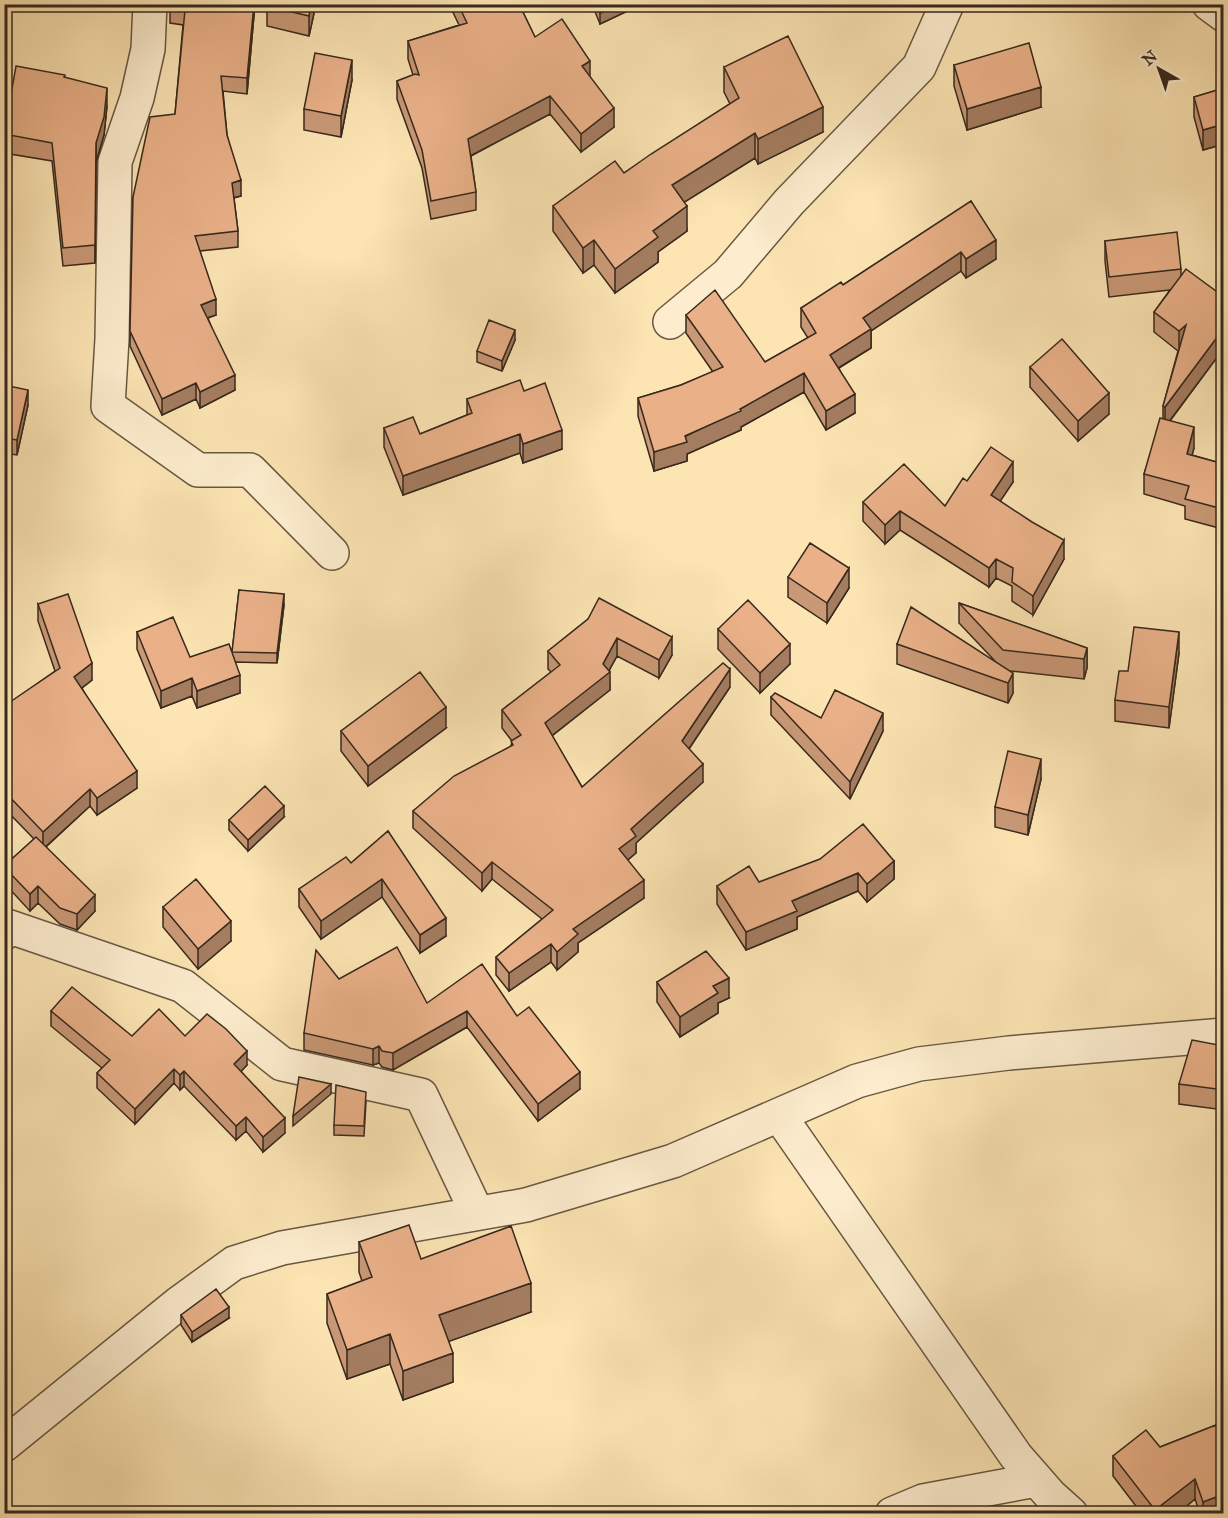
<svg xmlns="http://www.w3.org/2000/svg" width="1228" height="1518" viewBox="0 0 1228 1518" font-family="'IM FELL Great Primer',serif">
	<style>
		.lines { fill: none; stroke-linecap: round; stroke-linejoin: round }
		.street-casing { stroke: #685842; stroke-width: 36 }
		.street { stroke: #fdedce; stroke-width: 33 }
		.wall { fill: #c99876; stroke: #37291c; stroke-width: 1.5 }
		.shaded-wall { fill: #a47c60; stroke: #37291c; stroke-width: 1.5 }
		.building { fill: #eab189; stroke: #37291c; stroke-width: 1.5 }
	</style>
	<rect width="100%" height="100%" fill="#fce4b3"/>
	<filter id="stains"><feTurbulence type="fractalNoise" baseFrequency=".00333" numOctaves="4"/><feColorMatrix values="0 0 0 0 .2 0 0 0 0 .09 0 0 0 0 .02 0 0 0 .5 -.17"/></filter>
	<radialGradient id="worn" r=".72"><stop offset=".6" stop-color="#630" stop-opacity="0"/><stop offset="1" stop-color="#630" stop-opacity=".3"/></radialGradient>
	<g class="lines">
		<g class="street-casing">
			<path id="street" d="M150,4L148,49L137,98L115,162L112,339L108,406L198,470H250L332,553
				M1209,4L1224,15
				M670,322L728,274L789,202L919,67L947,4
				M4,933L10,927L183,986L282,1064L421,1095L477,1213
				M779,1115L1016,1456L1051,1496L1071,1514
				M4,1445L179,1303L234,1263L282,1248L526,1205L673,1161L857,1081L919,1064L1009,1053L1224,1035
				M892,1514L923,1501L1036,1480"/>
		</g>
		<use href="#street" class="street"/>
	</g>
	<path class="wall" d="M49,4H79V10H49Z
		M255,4L247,94L223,91L227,135L241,196L234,198L238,231V247L200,251L216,315L208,318L235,390L200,408L196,399L162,415L130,346L133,197L175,114L183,25L170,23V7Z
		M316,4L309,36L267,26V6Z
		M449,4H519L535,37L590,77L614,127L581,152L550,114L471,156L476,192V210L431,219L422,168L397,99V81L413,75L408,59V41L459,25Z
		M592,4H636V7L600,24Z
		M954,65L1041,107L967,130L954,86Z
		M724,67L823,132L758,164L755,158L684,202L687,231L658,252V262L615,293L594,265L583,273L553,231V206L624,173L730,104L724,92Z
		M65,77L107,106L104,135L96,162L95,263L63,266L52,161L4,153V132Z
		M352,80L341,137L304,130V109Z
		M1224,88V144L1203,150L1194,117V97Z
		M971,201L996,259L966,278L961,271L871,331V348L839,368L855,413L826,430L804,392L741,427V430L687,454V461L654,471L638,416V398L681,385L713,372L686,333V315L765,362L808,338L801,327V308L843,285Z
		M1105,241L1181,269V276L1224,297V359L1218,356L1170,421L1194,448L1192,455L1224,464V511L1219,528L1185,519V506L1144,494V474L1163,419V406L1178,351L1154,332V312L1170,290L1109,297L1105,261Z
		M515,340L502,371L477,362V351Z
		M1030,367L1109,414L1078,441L1030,387Z
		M4,385L28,405L17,455L4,453Z
		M524,391L562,449L523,463L520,453L403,495L384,447V428L420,434L467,415V399Z
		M967,481L1013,482L1000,501L1064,559L1033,615L1012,601V586L996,578L989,587L900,530L885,544L863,521V502L945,506Z
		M788,577L849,588L827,623L788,597Z
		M239,590L284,605L277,663L235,662L240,693L197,708L192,696L161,708L137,649V632L190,657L232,653Z
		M959,603L1087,648V668L1084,679L1011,671L1013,693L1008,703L897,664V644L994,660L959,623Z
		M38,604L92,680L82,688L137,788L97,815L90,806L46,847L95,911L77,930L60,924L38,903L30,911L4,883V866L34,839L4,808V707L55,671L38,621Z
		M588,619L672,655L659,678L617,656L609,671L610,690L552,736L582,787L730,687L689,749L703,782L636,843V853L628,860L644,898L578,943V952L557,970L551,962L509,991L496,975V957L542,919L492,879L482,891L413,828V811L511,746L512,741L502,728V710L551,672L548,669V651Z
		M718,629L790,664L760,693L718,649Z
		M1179,653L1169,728L1115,721V700L1128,671Z
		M771,697L821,718L883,731L850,799L771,715Z
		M446,728L368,786L341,751V731Z
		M1041,779L1028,835L995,827V807Z
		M284,817L248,851L229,830V820Z
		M388,831L446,936L420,953L382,897L321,939L299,907V889L351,863Z
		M894,861V879L867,902L858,891L797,917V929L746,950L717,904V886L759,882Z
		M163,907L231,941L198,969L163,927Z
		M339,979L427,1003L517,1016L580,1089L538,1121L467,1027L393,1070L382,1067L379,1063L373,1065L304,1050V1033Z
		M657,982L729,998L718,1003V1013L680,1037L657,1002Z
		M51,1011L132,1036H185L247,1065L241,1071L285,1133L263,1152L246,1131L236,1140L184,1086L180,1090L174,1083L135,1124L97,1088V1073L102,1068L51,1026Z
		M1224,1046V1110L1179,1104V1084Z
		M366,1102L364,1136L334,1135V1125Z
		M359,1242L421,1259L531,1312L449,1341L453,1382L403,1400L390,1364L347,1379L327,1323V1294L362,1281L359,1272Z
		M181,1315L229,1318L192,1342L181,1325Z
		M1216,1425L1224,1514H1200L1195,1499L1177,1514H1142L1113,1476V1456L1160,1447Z"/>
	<path class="shaded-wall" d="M254,4H255L247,94V78Z
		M311,4H316L309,36V16Z
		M619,4H636V7L600,24V13Z
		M352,60V80L341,137V116Z
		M590,61V79L582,66Z
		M1041,87V107L967,130V109Z
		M107,88V106L104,135L96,162L95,263L96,143Z
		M550,96V114L468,157V139Z
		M823,107V132L758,164V139Z
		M614,108V127L581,152V134Z
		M1224,124V144L1203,150V130Z
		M755,133V158L672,210V185Z
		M241,180V196L232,198V183Z
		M687,206V231L658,252V262L615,293V269L653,231Z
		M594,240V265L583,273V248Z
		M996,240V259L966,278V259Z
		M961,252V271L871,331V348L830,373V355L863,318Z
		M216,299V315L201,320V305Z
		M1186,325L1179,351V331Z
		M515,330V340L502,371V361Z
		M1218,336V356L1165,427V407Z
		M804,373V392L741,427V430L687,454V461L654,471V452L740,409Z
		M235,375V390L200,408V392Z
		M196,383V399L162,415V399Z
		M28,390V405L17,455V440Z
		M1109,393V414L1078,441V421Z
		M855,394V413L826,430V411Z
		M1194,427V448L1187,474V454Z
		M562,430V449L523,463V444Z
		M520,434V453L403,495V476Z
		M1013,462V482L991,515V495Z
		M1224,490V511L1219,528V508Z
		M900,511V530L885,544V525Z
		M1064,540V559L1033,615V596Z
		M996,559V578L989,587V568Z
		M849,568V588L827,623V603Z
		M284,594V605L277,663V653Z
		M1179,632V653L1169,728V707Z
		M672,637V655L659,678V660Z
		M617,638V656L607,674L610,672V690L545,741V723L603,664Z
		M790,644V664L760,693V673Z
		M1087,648V668L1084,679V659Z
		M92,663V680L74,694V677Z
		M730,669V687L682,759V741Z
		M1013,673V693L1008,703V683Z
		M240,675V693L197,708V691Z
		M192,678V696L161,708V691Z
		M446,707V728L368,786V766Z
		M883,713V731L850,799V782Z
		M1041,759V779L1028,835V815Z
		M703,764V782L636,843V853L619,867V849L631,829Z
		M137,771V788L97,815V798Z
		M90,789V806L43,849V832Z
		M284,806V817L248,851V840Z
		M894,861V879L867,902V884Z
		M492,862V879L482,891V873Z
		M858,873V891L797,917V929L746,950V932L792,901Z
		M382,879V897L321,939V921Z
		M644,880V898L578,943V952L557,970V952L573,929Z
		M38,886V903L30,911V894Z
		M95,895V911L77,930V914Z
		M446,918V936L420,953V935Z
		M231,921V941L198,969V949Z
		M551,944V962L509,991V973Z
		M729,978V998L718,1003V1013L680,1037V1017L713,986Z
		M467,1011V1027L393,1070V1053Z
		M379,1046V1063L373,1065V1049Z
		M247,1051V1065L234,1079V1064Z
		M174,1069V1083L135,1124V1109Z
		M184,1071V1086L180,1090V1075Z
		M580,1072V1089L538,1121V1104Z
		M331,1084V1094L293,1126V1116Z
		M246,1117V1131L236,1140V1126Z
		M285,1118V1133L263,1152V1137Z
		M531,1283V1312L439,1345V1315Z
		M229,1307V1318L192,1342V1332Z
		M390,1334V1364L347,1379V1350Z
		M453,1353V1382L403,1400V1371Z
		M1195,1479V1499L1177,1514H1155V1510Z
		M1224,1494V1514H1203V1502Z"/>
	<path class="building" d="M171,4H254L247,78L221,76L227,135L241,180L232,183L238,231L195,236L216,299L201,305L235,375L200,392L196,383L162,399L130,331L133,197L150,117L175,114L185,10L170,7Z
		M268,4H311L309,16L267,6Z
		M458,4H519L535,37L562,19L590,61L582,66L614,108L581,134L550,96L468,139L476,192L431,201L422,150L397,81L415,74L419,75L408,41L467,23Z
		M596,4H619L600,13Z
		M788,36L823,107L758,139L755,133L672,185L687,206L653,231L658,237L615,269L594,240L583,248L553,206L615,161L624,173L651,154L739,98L724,67Z
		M1029,43L1041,87L967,109L954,65Z
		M315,53L352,60L341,116L304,109Z
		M16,66L65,75L64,77L107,88L104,117L96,143L95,245L63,248L52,143L4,134Z
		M1224,88V124L1203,130L1194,97Z
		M971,201L996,240L966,259L961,252L863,318L871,329L830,355L855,394L826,411L804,373L740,409L741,411L685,436L687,442L654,452L638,398L681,385L723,367L686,315L715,290L765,362L816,333L801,308L841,282L843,285Z
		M1177,232L1181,269L1109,277L1105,241Z
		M1186,269L1224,297V339L1218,336L1165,407L1163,406L1186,325L1179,331L1154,312Z
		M489,320L515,330L502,361L477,351Z
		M1062,339L1109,393L1078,421L1030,367Z
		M520,380L524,391L545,383L562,430L523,444L520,434L403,476L384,428L413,417L420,434L472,413L467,399Z
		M4,385L28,390L17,440L4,438Z
		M1160,418L1194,427L1187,454L1224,464V490L1219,508L1185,499L1189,486L1144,474Z
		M991,447L1013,462L991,495L1032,522L1064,540L1033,596L1012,582L1013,568L996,559L989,568L900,511L885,525L863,502L904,464L945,506L963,478L967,481Z
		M810,543L849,568L827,603L788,577Z
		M239,590L284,594L277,653L232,652Z
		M68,594L92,663L74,677L137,771L97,798L90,789L43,832L4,791V707L10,702L60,668L38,604Z
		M599,598L672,637L659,660L617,638L603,664L610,672L545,723L582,787L723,663L730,669L682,741L703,764L631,829L636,836L619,849L644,880L573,929L578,934L557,952L551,944L509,973L496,957L553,910L492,862L482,873L413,811L454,776L513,745L511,741L521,735L502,710L560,665L548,651L588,619Z
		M748,600L790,644L760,673L718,629Z
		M959,603L1087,648L1084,659L1003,650Z
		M911,607L1013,673L1008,683L897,644Z
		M173,617L190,657L229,644L240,675L197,691L192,678L161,691L137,632Z
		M1134,627L1179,632L1169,707L1115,700L1119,671H1128Z
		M420,672L446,707L368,766L341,731Z
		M835,690L883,713L850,782L771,697L775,693L821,718Z
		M1008,751L1041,759L1028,815L995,807Z
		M265,786L284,806L248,840L229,820Z
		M863,824L894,861L867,884L858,873L792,901L797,911L746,932L717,886L749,866L759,882L820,859Z
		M388,831L446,918L420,935L382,879L321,921L299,889L346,857L351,863Z
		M36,837L95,895L77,914L60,908L38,886L30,894L4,867V866Z
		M196,879L231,921L198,949L163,907Z
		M397,947L427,1003L482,964L517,1016L529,1007L580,1072L538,1104L467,1011L393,1053L382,1051L379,1046L373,1049L304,1033L316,950L339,979Z
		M706,951L729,978L713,986L718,993L680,1017L657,982Z
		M72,987L132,1036L159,1009L185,1036L207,1014L226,1029L247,1051L234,1064L285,1118L263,1137L246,1117L236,1126L184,1071L180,1075L174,1069L135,1109L97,1073L110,1060L51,1011Z
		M1192,1040L1224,1046V1090L1179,1084Z
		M299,1077L331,1084L293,1116Z
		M336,1085L366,1092L364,1126L334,1125Z
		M409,1225L421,1259L511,1226L531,1283L439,1315L453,1353L403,1371L390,1334L347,1350L327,1294L372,1277L359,1242Z
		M216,1289L229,1307L192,1332L181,1315Z
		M1216,1425L1224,1444V1494L1203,1502L1195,1479L1155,1510L1113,1456L1146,1430L1160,1447Z"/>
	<rect width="1228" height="1518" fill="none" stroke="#fce4b3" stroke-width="24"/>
	<rect x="6" y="6" width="1216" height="1506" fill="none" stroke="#37291c" stroke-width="3"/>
	<rect x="12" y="12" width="1204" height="1494" fill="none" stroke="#37291c" stroke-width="1.5"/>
	<g transform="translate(1159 69) rotate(320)" stroke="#fdedce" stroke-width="4.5" paint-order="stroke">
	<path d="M0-4.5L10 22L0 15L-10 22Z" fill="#37291c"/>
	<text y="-9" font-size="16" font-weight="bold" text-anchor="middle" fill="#37291c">N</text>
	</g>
	<rect width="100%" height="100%" filter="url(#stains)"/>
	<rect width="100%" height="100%" fill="url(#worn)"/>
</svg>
